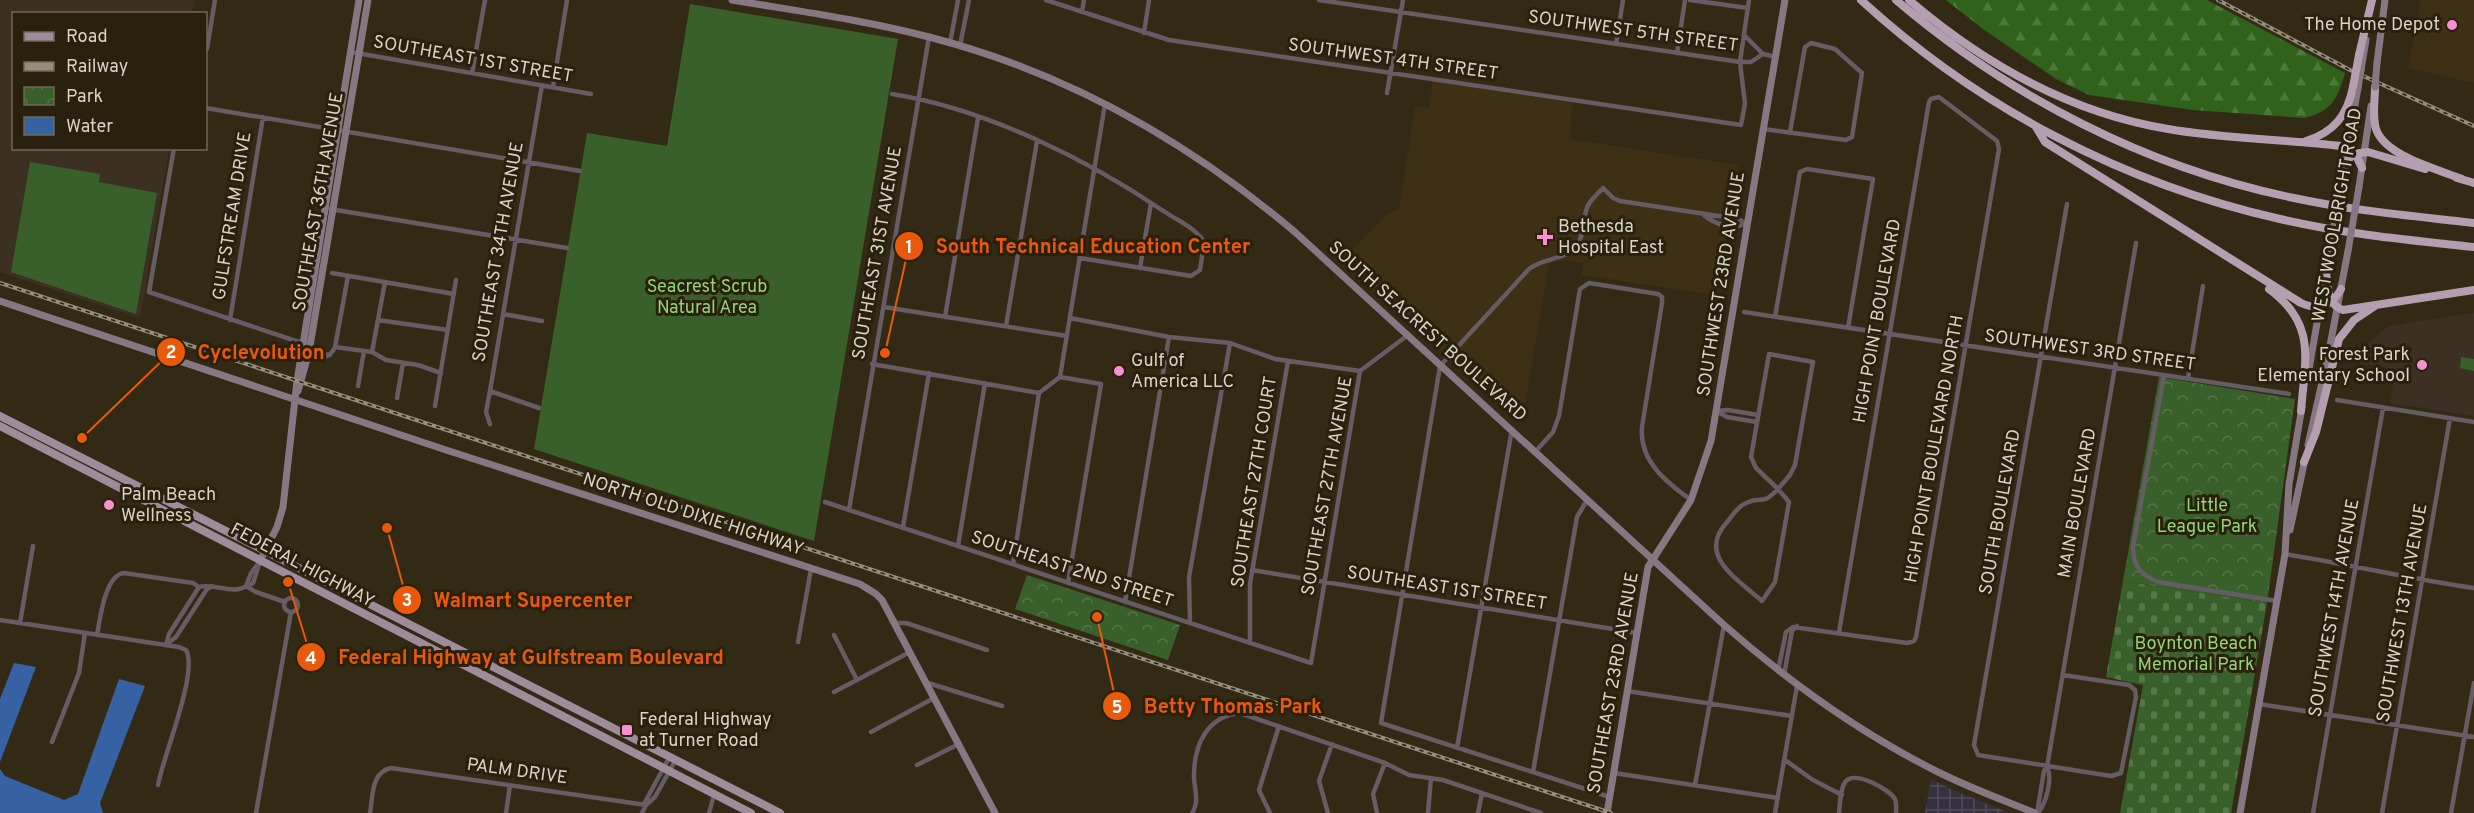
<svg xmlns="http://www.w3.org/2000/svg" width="2474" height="813" viewBox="0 0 2474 813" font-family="Overpass,sans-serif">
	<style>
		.built { fill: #3d3015 }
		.industrial { fill: url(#industrial-grid) }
		.education { fill: #3c3022 }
		.green { fill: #39602a }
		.forest { fill: url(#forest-firs) }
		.cemetery { fill: url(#cemetery-stones) }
		.park { fill: url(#park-crowns) }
		.water { fill: #3661a2 }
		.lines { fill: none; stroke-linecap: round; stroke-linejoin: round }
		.street { stroke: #655c64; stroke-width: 4.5 }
		.secondary { stroke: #857883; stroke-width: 7 }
		.primary { stroke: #9e8c9b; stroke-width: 8 }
		.highway { stroke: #b49fb1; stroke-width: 8 }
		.rail-casing { stroke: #958e7e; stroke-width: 4 }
		.rail { stroke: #29200d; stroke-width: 1.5; stroke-dasharray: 4.5; stroke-linecap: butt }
		.secondary-bridge { stroke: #857883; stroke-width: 7 }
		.highway-bridge { stroke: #b49fb1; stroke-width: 8 }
		.poi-dot { fill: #f790ce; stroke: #29200d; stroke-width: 2 }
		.labels { text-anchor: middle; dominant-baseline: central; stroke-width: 6; stroke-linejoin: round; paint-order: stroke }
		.poi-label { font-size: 18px; fill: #d9d3c7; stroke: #29200d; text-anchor: start }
		.street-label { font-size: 18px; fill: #d9d3c7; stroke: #29200d }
		.park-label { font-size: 18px; fill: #90d576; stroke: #29200d }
		.leader { fill: none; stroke: #e8590c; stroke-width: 2 }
		.callout-dot { fill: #e8590c; stroke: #29200d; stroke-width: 2 }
		.mark-label { font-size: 18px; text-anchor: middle; font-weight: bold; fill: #fff }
		.callout-label { font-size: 20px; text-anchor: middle; font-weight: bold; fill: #e8590c; stroke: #29200d; stroke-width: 6; stroke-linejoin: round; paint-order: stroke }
	</style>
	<defs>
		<pattern id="industrial-grid" width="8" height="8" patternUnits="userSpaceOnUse" patternTransform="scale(1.5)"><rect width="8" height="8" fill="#362f40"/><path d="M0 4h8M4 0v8" fill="none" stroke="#524c5a"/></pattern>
		<pattern id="forest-firs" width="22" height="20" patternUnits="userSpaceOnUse" patternTransform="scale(1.5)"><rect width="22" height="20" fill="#30621b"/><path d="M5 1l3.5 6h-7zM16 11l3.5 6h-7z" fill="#4d783b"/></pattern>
		<pattern id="cemetery-stones" width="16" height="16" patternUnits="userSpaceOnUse" patternTransform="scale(1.5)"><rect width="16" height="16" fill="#39602a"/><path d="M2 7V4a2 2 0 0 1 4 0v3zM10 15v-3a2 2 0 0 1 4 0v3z" fill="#557647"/></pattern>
		<pattern id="park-crowns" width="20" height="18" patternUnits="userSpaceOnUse" patternTransform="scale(1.5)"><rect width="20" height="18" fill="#39602a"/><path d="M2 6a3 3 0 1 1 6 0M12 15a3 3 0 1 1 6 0" fill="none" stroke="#557647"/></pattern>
	</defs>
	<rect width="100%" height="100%" fill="#332a16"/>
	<path class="built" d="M2421,0H2474V83L2408,68Z
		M1433,81L1573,103L1569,139L1738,165L1715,295L1582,275L1583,263L1564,260L1549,264L1523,416L1520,423L1340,263L1386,215L1399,209L1415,106L1429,108Z"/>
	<path class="industrial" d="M1931,779L1951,789L2009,813H1925Z"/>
	<path class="education" d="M0,0H195L192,13L14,14V148L169,149L140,318L0,272Z
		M2474,313V416L2390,403L2396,369L2344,361L2389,326Z"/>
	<path class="green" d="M690,4L898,39L814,541L534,449L587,133L667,146Z
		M30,162L100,174L99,182L157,193L136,314L11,272Z
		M2461,357L2474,359V371L2460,368Z"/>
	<path class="forest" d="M1946,0H2207L2345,73C2337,100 2332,111 2304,118L2193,110L2089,95L2056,79L1983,29Z"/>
	<path class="cemetery" d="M2123,581L2267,603L2231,813H2120L2143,685L2106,677Z"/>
	<path class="park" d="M2159,377L2295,399L2267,603L2123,581Z
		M1027,575L1180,625L1168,660L1015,609Z"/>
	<path class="water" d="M14,663L36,667L0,762V699Z
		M119,679L145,686L100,803L103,813H0V769L5,776L64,800L78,794Z"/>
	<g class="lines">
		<path class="street" d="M1046,0L1169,40L1741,125L1745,104L1740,62L1749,0
			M1319,0L1740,62H1751L1763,54
			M1690,0L1748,8
			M1082,12L1084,0
			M1144,33L1149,0
			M1744,35L1763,54L1776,57
			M950,43L958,0
			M1616,44L1623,0
			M960,46L969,0
			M207,49L215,0
			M351,52L591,94
			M1677,53L1685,0
			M472,73L485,0
			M553,87L567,0
			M1387,93L1403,0
			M892,94C986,109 1087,159 1165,212C1177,220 1199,230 1204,243L1200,270L1191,276L1080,258
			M206,108L580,171
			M1763,129L1846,140L1852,137L1862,73L1835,49L1811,43L1805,47L1790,132
			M174,148L149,292L302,343
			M330,209L567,248
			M1704,215C1715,225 1733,229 1746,224
			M1140,268L1151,203
			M332,273L454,294
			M884,307L1067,336
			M1744,312L2289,394
			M503,314L542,321
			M945,317L978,118
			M1775,317L1800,172L1807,169L1873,179L1848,328
			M1070,318L1169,337L1230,343L1275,359L1360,371
			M230,320L263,117
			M378,320L448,330
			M1006,326L1037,141
			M335,347L348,276
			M309,352L330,355
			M372,352L385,282
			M1769,354L1813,362L1795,465L1790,475L1778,489L1756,468L1751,457Z
			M306,357C318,358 330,360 335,347L372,352L386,360L418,365L441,373
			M872,364L1039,393
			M2164,375L2133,547C2133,566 2141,575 2158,582L2277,601
			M1060,377L1101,384L1068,583
			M2188,378L2203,286
			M358,386L364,351
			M490,391L539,408
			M1039,393L1060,377L1105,104
			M397,398L403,363
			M2337,400L2474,422
			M435,406L456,280
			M1716,411L1728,410L1758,415
			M1716,411L1727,417L1757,422
			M490,424L486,412L490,391L542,85
			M1535,452L1553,432L1559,416L1580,289L1589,283L1658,294L1662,297V303L1642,427C1639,461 1666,482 1691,500
			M1778,489L1789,502L1775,582L1762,601C1738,579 1696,556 1727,522C1732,516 1738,506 1746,503C1763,495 1761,507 1778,489Z
			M825,502L1311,663L1360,371L1408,335
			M849,510L929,37
			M903,527L929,373
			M958,546L985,383
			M2285,554C2348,564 2410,579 2474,588
			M1013,564L1039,393
			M1252,570L1637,633
			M246,586L256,592L285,602
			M246,586L251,573L257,565
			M284 605a7 7 0 1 1 14 0a7 7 0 1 1-14 0Z
			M1125,602L1169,337
			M0,620L179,647L186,650C199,672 162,759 158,785
			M20,623L33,546
			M895,623H906L987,650
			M1190,623L1189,577L1230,343
			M97,635C100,619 105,575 124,573L193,583L199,587
			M834,635L857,680
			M798,642L811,569
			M1250,643V584L1288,361
			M166,645L169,634L199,587C213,583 226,592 239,589C244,588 249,585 253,583L260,561
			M166,645L176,637L207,589L212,586
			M1778,671L1786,632L1793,627L1907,643L1914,641L1916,637L1999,149L1997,141L1939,97L1931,99L1929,102L1839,632
			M1784,675L1792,631L1797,626
			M2063,675L2129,685L2135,690L2136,697L2121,773L2111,776L1978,755L1974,745L2067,204
			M928,683L1002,706
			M1627,691L1792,716
			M834,692L910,652
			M2259,704L2474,737
			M871,732L934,698
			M52,742L79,673L85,633
			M1457,748L1512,429
			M1785,760L1813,780L1842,795
			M917,765L959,744
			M1533,772L1577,517L1587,500
			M1614,773L1778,798
			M1695,785L1724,625
			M1610,797L1381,723L1440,366L1529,269C1542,258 1565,260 1576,247C1584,237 1582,223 1586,211C1588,201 1597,195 1603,188L1613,198L1620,201L1738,219L1747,224
			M646,805L655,797L675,761
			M256,813L291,612
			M370,813C373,796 371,772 391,768L646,805
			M506,813L510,785
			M642,813L646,805L645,802L669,758
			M709,813L714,795
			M1192,813C1200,802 1194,789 1194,776C1194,745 1207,716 1240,713L1385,763L1409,775L1443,780L1541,813
			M1270,813L1259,790L1279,726
			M1328,813L1319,781L1332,744
			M1377,813L1373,794L1385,763
			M1428,813L1431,778
			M1478,813L1482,793
			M1775,813L1797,686
			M1839,813C1840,804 1840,788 1846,781C1856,771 1889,789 1895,799C1897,804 1896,808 1896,813
			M2037,813L2044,771L2047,767L2136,243
			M2038,813C2046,803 2053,779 2047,767
			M2313,813L2383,408
			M2382,813L2450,418
			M2451,813L2474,683"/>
		<path class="secondary" d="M732,0C798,11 864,20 929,37C1065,72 1189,142 1296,233L1724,625C1789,682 1860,733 1938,772C1970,788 2003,800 2035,813
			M2377,63L2385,0
			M2361,70L2366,40
			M2341,184L2358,88
			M2359,187L2371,106
			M0,301L443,449L860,584L876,594L882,600L995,813
			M2307,381L2330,248
			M298,391L309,352L368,0
			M2308,445L2329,351L2348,251
			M2290,530L2305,459
			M260,561L277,527L283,507L297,381L359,0
			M1607,813L1648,567L1691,500L1711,441L1785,0
			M2240,813L2285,554L2289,484L2302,407"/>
		<path class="primary" d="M0,416L780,813
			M0,426L751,813"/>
		<path class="highway" d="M1861,0C1979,108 2124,184 2280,219C2344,234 2409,240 2474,247
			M1896,0C2010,97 2147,168 2294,198C2354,211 2414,216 2474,223
			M1909,0C1984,64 2070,113 2168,129C2225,139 2284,139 2341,146L2355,153L2362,168
			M2359,55L2372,0
			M2375,87C2375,100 2372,116 2376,129C2385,156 2437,169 2462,179
			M2036,127L2045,142L2301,303C2318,311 2332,306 2341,289
			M2306,141C2334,132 2347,116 2353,87
			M2344,165L2353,154L2368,152L2425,169
			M2457,178L2474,183
			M2326,272C2328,287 2326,304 2343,310L2474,290
			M2269,289C2317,324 2305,360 2301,411
			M2304,462L2316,432L2339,339L2354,320L2375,306"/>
		<g class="rail-casing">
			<path id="rail" d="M2218,0L2350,70L2474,126
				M0,283L1611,813"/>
		</g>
		<use href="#rail" class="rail"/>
		<path class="secondary-bridge" d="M2375,87L2377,63
			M2358,88L2361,70
			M2330,248L2341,184
			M2348,251L2359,187"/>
		<path class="highway-bridge" d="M2353,87L2359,55"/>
	</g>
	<g class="poi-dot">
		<circle cx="2452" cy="25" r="6"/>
		<path d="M1542 228h6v6h6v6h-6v6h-6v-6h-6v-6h6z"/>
		<circle cx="2422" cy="365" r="6"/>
		<circle cx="1119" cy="371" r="6"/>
		<circle cx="109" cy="505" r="6"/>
		<rect x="621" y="724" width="12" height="12" rx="3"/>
	</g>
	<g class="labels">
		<g class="poi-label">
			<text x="2440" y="25" text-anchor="end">The Home Depot</text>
			<text x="1558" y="227">Bethesda<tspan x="1558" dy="21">Hospital East</tspan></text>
			<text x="2410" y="355" text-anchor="end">Forest Park<tspan x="2410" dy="21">Elementary School</tspan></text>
			<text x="1131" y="361">Gulf of<tspan x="1131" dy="21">America LLC</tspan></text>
			<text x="121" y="495">Palm Beach<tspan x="121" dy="21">Wellness</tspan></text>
			<text x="639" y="720">Federal Highway<tspan x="639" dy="21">at Turner Road</tspan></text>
		</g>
		<g class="street-label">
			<text transform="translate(1633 32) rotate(8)">SOUTHWEST 5TH STREET</text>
			<text transform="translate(473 60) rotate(10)">SOUTHEAST 1ST STREET</text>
			<text transform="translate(1393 60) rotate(8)">SOUTHWEST 4TH STREET</text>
			<text transform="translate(319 202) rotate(-80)">SOUTHEAST 36TH AVENUE</text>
			<text transform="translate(2338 215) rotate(-80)">WEST WOOLBRIGHT ROAD</text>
			<text transform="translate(233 216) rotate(-81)">GULFSTREAM DRIVE</text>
			<text transform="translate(499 252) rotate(-80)">SOUTHEAST 34TH AVENUE</text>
			<text transform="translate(878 253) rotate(-80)">SOUTHEAST 31ST AVENUE</text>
			<text transform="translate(1722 284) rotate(-81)">SOUTHWEST 23RD AVENUE</text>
			<text transform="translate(1878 321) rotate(-80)">HIGH POINT BOULEVARD</text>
			<text transform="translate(1427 332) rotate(42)">SOUTH SEACREST BOULEVARD</text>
			<text transform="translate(2090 351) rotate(8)">SOUTHWEST 3RD STREET</text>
			<text transform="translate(1935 449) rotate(-80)">HIGH POINT BOULEVARD NORTH</text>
			<text transform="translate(1255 482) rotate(-81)">SOUTHEAST 27TH COURT</text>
			<text transform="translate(1328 486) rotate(-80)">SOUTHEAST 27TH AVENUE</text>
			<text transform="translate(2078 503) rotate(-80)">MAIN BOULEVARD</text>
			<text transform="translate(2001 512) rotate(-80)">SOUTH BOULEVARD</text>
			<text transform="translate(693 515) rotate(18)">NORTH OLD DIXIE HIGHWAY</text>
			<text transform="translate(302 566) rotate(28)">FEDERAL HIGHWAY</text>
			<text transform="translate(1072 570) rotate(18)">SOUTHEAST 2ND STREET</text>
			<text transform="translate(1447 589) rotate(9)">SOUTHEAST 1ST STREET</text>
			<text transform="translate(2335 608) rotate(-80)">SOUTHWEST 14TH AVENUE</text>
			<text transform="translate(2403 613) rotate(-80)">SOUTHWEST 13TH AVENUE</text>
			<text transform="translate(1614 683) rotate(-80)">SOUTHEAST 23RD AVENUE</text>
			<text transform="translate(517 772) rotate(8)">PALM DRIVE</text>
		</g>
		<g class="park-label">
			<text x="707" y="287">Seacrest Scrub<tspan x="707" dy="21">Natural Area</tspan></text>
			<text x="2207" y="506">Little<tspan x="2207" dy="21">League Park</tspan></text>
			<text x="2196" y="644">Boynton Beach<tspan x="2196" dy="21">Memorial Park</tspan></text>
		</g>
	</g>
	<path class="leader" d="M885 353L909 246M82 438L171 352M387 528L407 600M288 582L311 657M1097 617L1117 706"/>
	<g class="callout-dot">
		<circle cx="885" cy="353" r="6"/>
		<circle cx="82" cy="438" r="6"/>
		<circle cx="387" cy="528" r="6"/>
		<circle cx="288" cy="582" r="6"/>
		<circle cx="1097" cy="617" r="6"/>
		<circle cx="909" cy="246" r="15"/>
		<circle cx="171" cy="352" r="15"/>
		<circle cx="407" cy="600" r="15"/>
		<circle cx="311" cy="657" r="15"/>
		<circle cx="1117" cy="706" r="15"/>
	</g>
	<g class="mark-label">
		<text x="909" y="253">1</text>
		<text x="171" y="358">2</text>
		<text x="407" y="606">3</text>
		<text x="311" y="664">4</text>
		<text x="1117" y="713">5</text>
	</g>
	<g class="callout-label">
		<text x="1093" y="253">South Technical Education Center</text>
		<text x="261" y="359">Cyclevolution</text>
		<text x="533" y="607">Walmart Supercenter</text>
		<text x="531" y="664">Federal Highway at Gulfstream Boulevard</text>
		<text x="1233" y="713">Betty Thomas Park</text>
	</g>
	<rect x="12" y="12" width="195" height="138" fill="#29200d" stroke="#6f6857" stroke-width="1.5"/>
	<rect x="24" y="32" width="30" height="9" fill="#9e8c9b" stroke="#6f6857" stroke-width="1.5"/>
	<text x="66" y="42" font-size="18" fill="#d9d3c7">Road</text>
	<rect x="24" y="62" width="30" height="9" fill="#958e7e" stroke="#6f6857" stroke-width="1.5"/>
	<text x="66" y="72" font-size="18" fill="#d9d3c7">Railway</text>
	<rect x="24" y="87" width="30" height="18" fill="url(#park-crowns)" stroke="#6f6857" stroke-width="1.5"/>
	<text x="66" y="102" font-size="18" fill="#d9d3c7">Park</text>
	<rect x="24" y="117" width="30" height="18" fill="#3661a2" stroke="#6f6857" stroke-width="1.5"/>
	<text x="66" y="132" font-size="18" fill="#d9d3c7">Water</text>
</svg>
